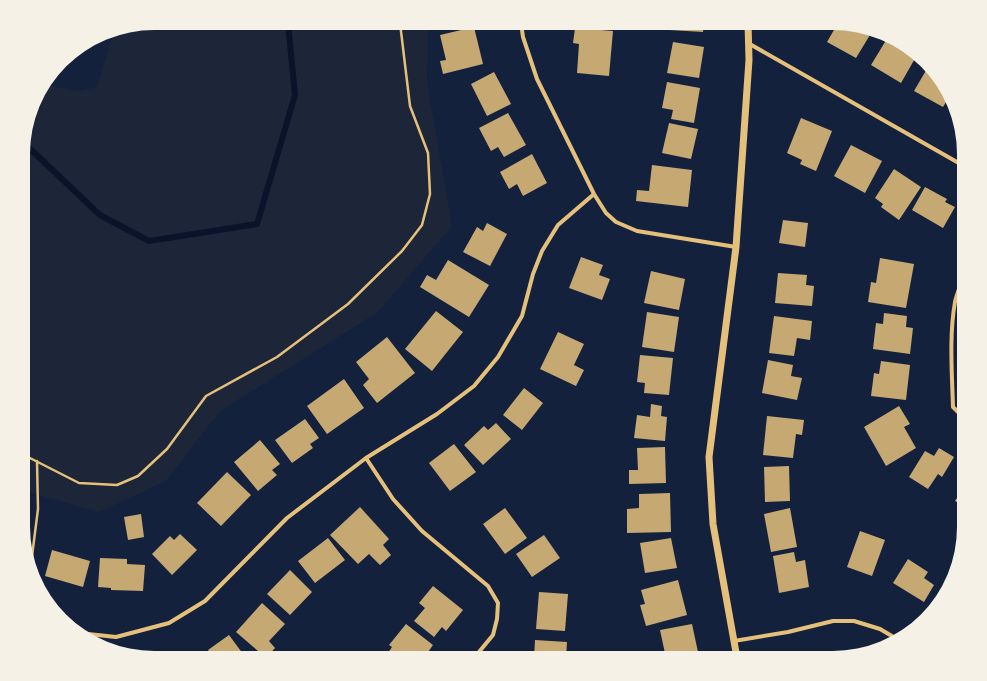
<svg xmlns="http://www.w3.org/2000/svg" width="987" height="681" viewBox="0 0 987 681" font-family="'Fira Sans Condensed',sans-serif">
	<style>
		.green { fill: #1d2539 }
		.lines { fill: none; stroke-linecap: round; stroke-linejoin: round }
		.stream { stroke: #0b132b; stroke-width: 6 }
		.building { fill: #c6a872 }
		.path { stroke: #e5c07b; stroke-width: 2.5 }
		.minor { stroke: #e5c07b; stroke-width: 4 }
		.tertiary { stroke: #e5c07b; stroke-width: 7 }
	</style>
	<rect width="100%" height="100%" fill="#14213d"/>
	<path class="green" d="M154,23H428L427,83L452,226L378,312L220,411L166,481L99,512L24,491V137L37,96L46,83L56,87L79,91L97,87L114,31Z"/>
	<g class="lines">
		<path class="stream" d="M24,143L100,215L149,241L257,224L295,95L288,23"/>
	</g>
	<path class="building" d="M669,23H704L703,32L669,30Z
		M809,23H828L825,30Z
		M838,23L873,30L856,58L827,42Z
		M474,27L483,64L443,74L440,61L446,60L440,35Z
		M575,28L613,31L609,76L577,73L579,44L573,43Z
		M888,37L908,48L917,55L901,83L871,65Z
		M673,42L704,47L699,78L667,73Z
		M928,67L947,89L949,97L943,107L914,91Z
		M494,72L511,104L487,116L471,84Z
		M667,82L700,88L694,123L671,119L673,110L662,108Z
		M508,113L526,145L504,157L498,147L491,151L479,128Z
		M801,118L832,131L816,171L800,164L802,160L787,153Z
		M669,123L698,129L691,159L662,153Z
		M851,145L882,161L865,193L834,176Z
		M532,154L547,183L523,196L517,184L509,189L500,172Z
		M652,165L692,170L688,207L636,201L637,190L649,191Z
		M894,169L921,187L899,220L881,207L883,204L875,198Z
		M925,187L947,199L945,202L955,207L943,228L912,210Z
		M783,220L808,223L805,247L779,243Z
		M487,223L507,234L490,266L463,252L477,227L483,231Z
		M581,257L603,265L599,275L610,279L602,300L569,288Z
		M880,258L914,264L906,308L868,302L871,282L876,283Z
		M448,260L489,285L469,317L420,287L427,275L436,280Z
		M651,271L685,279L679,310L644,303Z
		M778,273L807,275L806,285L814,286L812,306L775,303Z
		M436,311L463,332L432,371L405,349Z
		M647,312L679,317L674,352L642,347Z
		M884,313L907,316L906,327L913,328L910,354L873,349L876,323L883,324Z
		M774,316L812,321L810,340L797,338L794,356L769,353Z
		M558,332L584,344L574,365L584,370L576,386L540,369Z
		M387,337L415,373L377,403L363,385L369,379L356,362Z
		M640,355L673,358L669,395L644,393L645,383L637,382Z
		M768,360L793,365L791,376L802,378L797,400L762,393Z
		M881,361L910,365L906,400L871,396L874,373L879,374Z
		M344,379L364,408L327,434L307,406Z
		M524,388L543,403L522,430L503,415Z
		M651,404L662,406L661,416L667,417L665,441L634,438L637,415L650,417Z
		M899,406L910,424L904,427L916,448L886,466L864,427Z
		M767,416L804,420L802,435L796,434L793,458L763,455Z
		M305,419L319,438L310,444L313,448L292,463L275,440Z
		M496,423L511,439L483,465L464,445L484,426L488,430Z
		M260,440L280,464L272,470L277,475L258,491L234,462Z
		M454,444L476,472L450,491L429,463Z
		M665,447L666,483L629,484V470H638L637,448Z
		M939,448L954,457L942,477L938,474L928,489L909,477L925,451L934,456Z
		M789,466L790,501L765,502L764,467Z
		M227,472L251,495L221,526L197,503Z
		M964,487V506L955,501Z
		M670,493L671,532L627,533V509L639,508V494Z
		M360,507L389,539L383,545L391,555L380,565L369,554L358,564L330,535Z
		M505,508L527,538L505,554L483,524Z
		M790,508L797,547L771,552L764,514Z
		M141,514L144,537L128,540L124,517Z
		M860,531L885,540L872,576L847,567Z
		M180,534L197,550L172,575L152,554L170,536L174,540Z
		M544,535L560,558L532,577L516,554Z
		M328,538L345,560L315,583L298,561Z
		M671,538L677,568L645,573L640,543Z
		M52,550L90,561L83,587L45,576Z
		M794,552L796,562L805,560L809,587L779,593L773,556Z
		M100,558L127,559V564L145,565L143,591L111,590V588L98,587Z
		M908,559L928,572L924,578L934,585L924,602L893,583Z
		M290,570L312,592L290,615L267,594Z
		M949,578L951,580L937,606L933,610L930,608Z
		M678,580L687,615L646,626L640,605L645,604L641,590Z
		M433,586L463,610L446,631L442,627L434,637L414,621L425,608L419,603Z
		M539,592L568,594L565,631L536,629Z
		M262,603L285,624L269,641L275,648L266,658L236,632Z
		M406,624L433,645L424,658H388L386,656L392,647L389,645Z
		M692,624L698,652L666,658L660,630Z
		M229,635L246,658H214L208,650Z
		M535,640L567,642L566,658H534Z
		M370,652L377,658H366Z"/>
	<g class="lines">
		<path class="path" d="M24,455L79,483L117,485L138,476L167,449L206,396L277,357L348,304L402,251L422,225L430,194L428,153L410,106L400,23
			M31,564L38,509L37,461"/>
		<path class="minor" d="M521,23L523,37L537,79L594,194L606,213L616,222L637,231L736,247
			M748,43L964,166
			M964,276C961,284 957,293 955,302C949,335 952,374 953,407L964,418
			M366,458L393,499L422,531L488,586L498,603L497,619L493,635L474,658
			M79,633L116,637L169,623L205,601L287,518L366,458L437,414L474,386L498,357L522,316L533,274L542,251L558,225L594,194
			M734,641L788,632L833,621H854L880,629L897,639"/>
		<path class="tertiary" d="M737,658L713,524L709,457L736,247L749,60L748,23"/>
	</g>
	<path d="M0 0H987V681H0ZM154 30H833A124 124 0 0 1 957 154V527A124 124 0 0 1 833 651H154A124 124 0 0 1 30 527V154A124 124 0 0 1 154 30Z" fill="#f6f1e7" fill-rule="evenodd"/>
</svg>
